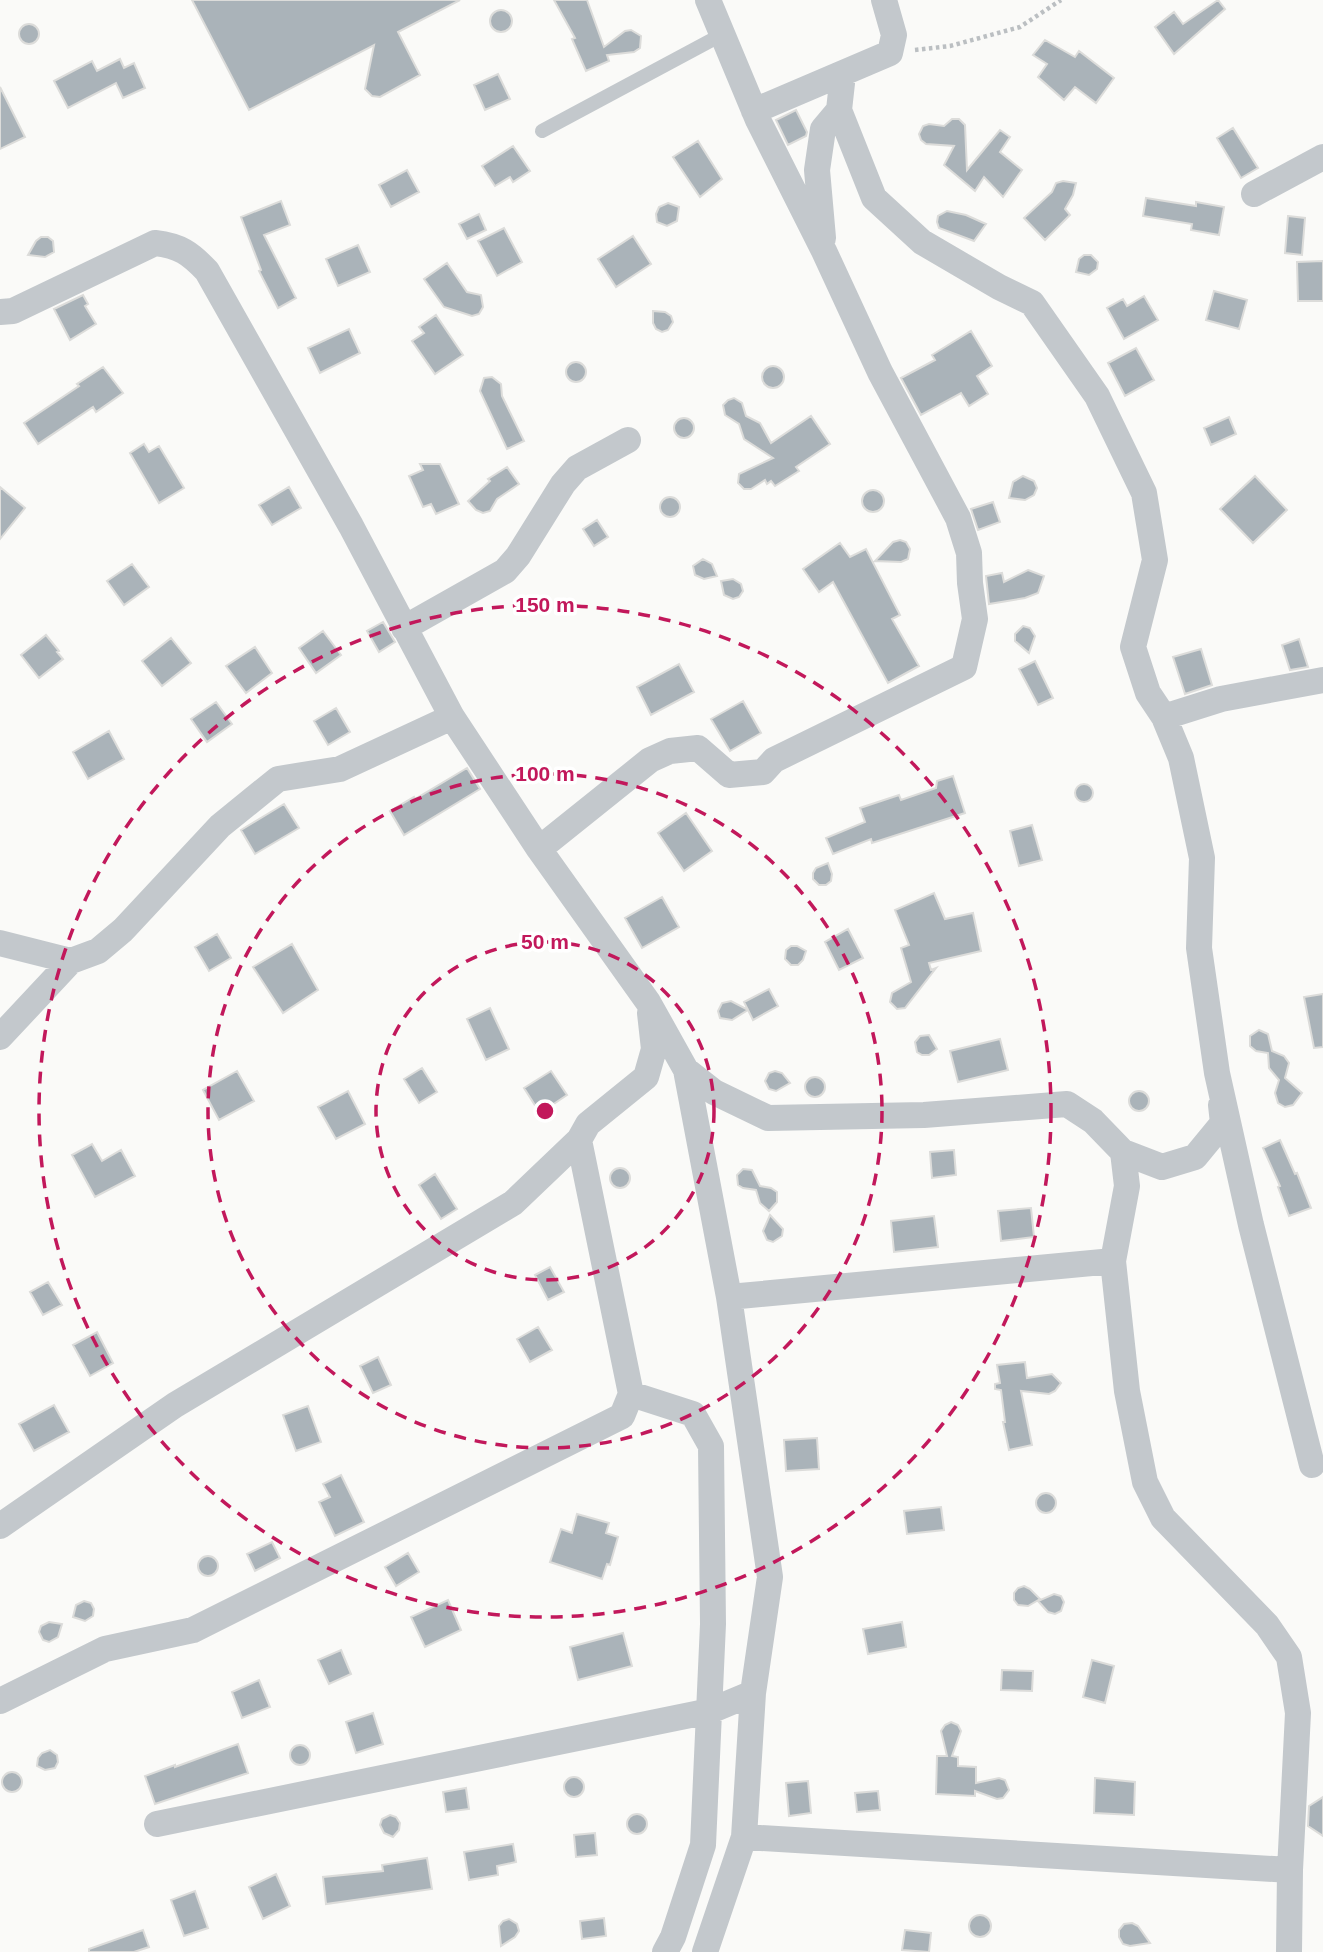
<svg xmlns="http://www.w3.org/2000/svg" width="1323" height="1952" viewBox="0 0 1323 1952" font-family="Helvetica,sans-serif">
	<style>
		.building { fill: #aab3b9; stroke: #dcdcda; stroke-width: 2 }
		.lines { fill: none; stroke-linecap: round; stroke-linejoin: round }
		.path { stroke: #bbbfc2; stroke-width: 4.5; stroke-dasharray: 3.5 3.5; stroke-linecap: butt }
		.lane { stroke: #c3c8cc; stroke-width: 14 }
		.street { stroke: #c3c8cc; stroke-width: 26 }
		.ring { fill: none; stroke: #c2185b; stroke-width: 3.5; stroke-dasharray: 12 9 }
		.centre { fill: #c2185b; stroke: #fff; stroke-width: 3.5 }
		.ring-label { font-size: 21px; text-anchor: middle; font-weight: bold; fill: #c2185b; stroke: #fff; stroke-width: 7; stroke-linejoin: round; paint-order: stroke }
	</style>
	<rect width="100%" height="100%" fill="#fafaf8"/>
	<path class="building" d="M192,0H460L398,32L420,75L380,97L372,96L365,89L374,45L249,110Z
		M554,0H587L604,47L625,31L631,30L641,36L640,48L634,52L607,55L609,61L586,71L572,39L575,38Z
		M1218,0L1225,9L1174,54L1155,27L1174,12L1183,24Z
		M490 21a11 11 0 1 1 22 0a11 11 0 1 1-22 0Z
		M19 34a10 10 0 1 1 20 0a10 10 0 1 1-20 0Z
		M1045,40L1075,57L1079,51L1114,78L1096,103L1075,87L1064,100L1038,77L1047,64L1033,55Z
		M120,59L124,68L134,63L145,88L123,98L116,83L68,108L54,81L92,61L97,71Z
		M498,74L510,99L485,110L474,85Z
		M0,87L25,137L0,149Z
		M796,110L807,132L806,136L788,145L776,120Z
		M952,119H959L965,125L967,170L1000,130L1010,137L1000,152L1022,170L1003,197L984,177L975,191L944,165L954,146L926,144L921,140L919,134L923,126L929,124L944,126Z
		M1233,128L1258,168L1241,178L1217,138Z
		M698,141L722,179L700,197L673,157Z
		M513,146L530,171L513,182L510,177L495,186L482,166Z
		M407,170L419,192L391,207L379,185Z
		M1063,181L1076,183L1073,195L1065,209L1070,215L1045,240L1024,218L1052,192L1056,183Z
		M1146,198L1196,206V202L1224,207L1219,235L1191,230L1192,224L1143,216Z
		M281,201L290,225L264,235L296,298L278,308L259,271L261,270L241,217Z
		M668,203L679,207L677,221L667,226L657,222L656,214L659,207Z
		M947,211L966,215L986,224L974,241L939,228L937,222L938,216Z
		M479,214L486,230L467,239L459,224Z
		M1288,216L1305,218L1302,255L1285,253Z
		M504,228L522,262L497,276L478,241Z
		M633,236L651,264L616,287L598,259Z
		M41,237H48L53,241L54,252L45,257L28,255L36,241Z
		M358,245L370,272L338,286L326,259Z
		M1084,255H1091L1098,262L1097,269L1089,275L1076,272L1079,259Z
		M1323,261V301H1298L1297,262Z
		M447,263L467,292L481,295L483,307L479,314L472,316L444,307L424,279Z
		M1214,291L1247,300L1239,329L1206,320Z
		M83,295L88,304L85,306L96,324L70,340L54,309Z
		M1144,296L1158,320L1124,339L1107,308L1123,299L1127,306Z
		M653,311L665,312L671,316L673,322L668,330L662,332L656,329L653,323Z
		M436,315L463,355L435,374L412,341L424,333L419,327Z
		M349,329L360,353L320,373L308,348Z
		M971,331L992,366L977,376L988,394L969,406L961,393L921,415L901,378L935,360L932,355Z
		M1136,348L1154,380L1125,396L1108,363Z
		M566 372a10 10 0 1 1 20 0a10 10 0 1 1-20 0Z
		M762 377a11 11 0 1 1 22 0a11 11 0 1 1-22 0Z
		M103,367L123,393L96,412L93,407L38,444L24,423L79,386L77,384Z
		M492,377L501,384L502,396L524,441L507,449L480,391L484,378Z
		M734,398L742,403L746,416L760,423L771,443L811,416L830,444L796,467L799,471L775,486L771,481L767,484L765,480L751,489H744L738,483L739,474L773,458L744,439L739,424L725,415L723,405L728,400Z
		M1229,417L1236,434L1211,445L1204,428Z
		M674 428a10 10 0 1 1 20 0a10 10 0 1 1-20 0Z
		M144,444L149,452L159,446L184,488L159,503L130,453Z
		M420,464H440L459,504L436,514L431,504L423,507L409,476L423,470Z
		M507,467L519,484L497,499L490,511L483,513L476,510L468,501L490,481L488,479Z
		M1023,476L1034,481L1037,488L1034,495L1025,500L1009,498L1013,482Z
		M1255,476L1287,510L1253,543L1220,509Z
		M0,487L25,508L0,539Z
		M289,487L301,508L272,525L259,505Z
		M862 501a11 11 0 1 1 22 0a11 11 0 1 1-22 0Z
		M660 507a10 10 0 1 1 20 0a10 10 0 1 1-20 0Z
		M993,502L1000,522L978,530L971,509Z
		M597,520L608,537L594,546L583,529Z
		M900,540L906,542L910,549L908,559L901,562L875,561L893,542Z
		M840,543L850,557L866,549L900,615L892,619L919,666L888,683L833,582L819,592L803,569Z
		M703,559L712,564L717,576L704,579L695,575L693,566Z
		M132,564L149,587L124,605L107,581Z
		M1028,570L1044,576L1038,593L1025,598L989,604L986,576L1002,573L1004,582Z
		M733,579L741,584L743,591L739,597L733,599L724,595L721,581Z
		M383,622L395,642L379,652L367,631Z
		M1023,626L1030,628L1035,636L1029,653L1015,641V634Z
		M323,631L341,655L316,673L299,648Z
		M46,635L59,651L57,652L63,659L39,678L21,655Z
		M171,638L191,663L162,686L142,661Z
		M1299,639L1308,667L1290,670L1282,645Z
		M255,647L272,673L246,693L226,666Z
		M1201,649L1212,685L1185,694L1173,657Z
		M1035,661L1053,698L1038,705L1019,669Z
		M679,664L694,692L651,715L637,687Z
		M743,701L761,733L730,751L711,719Z
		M216,702L232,724L207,742L191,719Z
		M336,708L350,732L328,745L314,721Z
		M109,731L124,759L88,779L73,752Z
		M467,768L480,789L404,835L390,811L414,797L415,799Z
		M953,776L965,813L872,843L871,839L833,854L826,838L865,822L860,808L899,795L901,800L936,788L937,781Z
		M1075 793a9 9 0 1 1 18 0a9 9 0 1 1-18 0Z
		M284,804L299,828L255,854L241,830Z
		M686,813L712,851L684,871L658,833Z
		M1032,825L1042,860L1019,866L1010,831Z
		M828,863L832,874L831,881L826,885H819L813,879V873L816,868Z
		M934,893L945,919L973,913L981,951L929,963L931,970L936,968L905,1008L897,1009L890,1002L892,993L911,982L901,948L909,945L895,910Z
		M662,897L679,927L642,948L625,918Z
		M848,929L863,958L839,970L825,942Z
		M217,934L231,958L209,971L195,947Z
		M292,944L318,990L283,1013L253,967Z
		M791,946H797L806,951L803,960L798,965H791L785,959L786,950Z
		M769,989L778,1006L753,1020L748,1010L732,1020L720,1018L718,1011L722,1003L731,1001L748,1010L744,1002Z
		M1323,994V1047L1314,1048L1304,997Z
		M490,1008L509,1049L486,1060L467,1019Z
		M1259,1030L1268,1034L1272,1051L1284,1056L1289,1063L1285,1078L1302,1093L1293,1105L1285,1107L1278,1103L1275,1093L1279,1080L1269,1068L1268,1053L1256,1051L1250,1046V1036Z
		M929,1035L937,1049L929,1055H922L917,1052L915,1042L920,1036Z
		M1000,1039L1008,1070L958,1082L950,1051Z
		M422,1068L437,1092L419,1103L404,1079Z
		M237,1071L254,1101L219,1120L203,1090Z
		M551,1071L567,1095L540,1113L524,1088Z
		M775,1071L782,1073L790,1083L776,1091L769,1089L765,1081L769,1073Z
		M805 1087a10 10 0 1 1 20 0a10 10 0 1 1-20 0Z
		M348,1091L365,1124L336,1139L318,1107Z
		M1129 1101a10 10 0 1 1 20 0a10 10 0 1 1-20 0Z
		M1280,1140L1295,1174L1297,1173L1311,1208L1289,1216L1278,1187L1280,1186L1263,1148Z
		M92,1144L102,1161L121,1150L135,1176L95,1197L72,1155Z
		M954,1150L956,1175L932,1178L930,1152Z
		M610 1178a10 10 0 1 1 20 0a10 10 0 1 1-20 0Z
		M743,1169L752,1170L760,1186L771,1188L777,1192V1202L769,1211L760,1203L756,1190L743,1188L738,1185L737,1175Z
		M435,1174L457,1209L441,1219L419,1185Z
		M1031,1208L1034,1237L1001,1241L998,1211Z
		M770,1215L783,1229L782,1236L773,1242L767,1240L763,1231Z
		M934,1216L938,1247L894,1252L891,1221Z
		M550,1267L564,1292L548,1300L535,1275Z
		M48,1282L62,1305L43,1315L30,1292Z
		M538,1327L552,1350L530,1362L517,1339Z
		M97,1332L113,1363L90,1376L73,1345Z
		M378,1357L391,1385L373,1393L360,1366Z
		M1025,1362L1027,1378L1052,1374L1061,1383L1055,1391L1049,1394L1021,1391L1032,1445L1009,1450L1003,1422H1005L1001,1390L995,1389V1384L1000,1383L997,1365Z
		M54,1405L69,1432L34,1451L19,1424Z
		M308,1406L321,1442L296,1451L283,1415Z
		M817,1438L819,1469L786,1471L784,1440Z
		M341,1475L364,1522L335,1536L319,1502L330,1497L323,1484Z
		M1036 1503a10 10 0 1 1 20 0a10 10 0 1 1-20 0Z
		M941,1507L944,1530L907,1534L904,1511Z
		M577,1514L609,1523L606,1533L618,1537L610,1565L607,1564L602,1579L550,1562L561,1529L572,1533Z
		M272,1542L280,1558L255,1571L247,1554Z
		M408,1553L419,1572L396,1586L385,1567Z
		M198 1566a10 10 0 1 1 20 0a10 10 0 1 1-20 0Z
		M1024,1586L1030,1589L1040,1599L1028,1606L1018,1605L1014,1600V1593L1018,1588Z
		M1054,1594L1061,1596L1064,1602L1061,1611L1055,1614L1048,1612L1038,1601Z
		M448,1600L461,1630L425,1647L411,1617Z
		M84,1601L91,1603L94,1609L93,1616L85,1621L73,1617L76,1605Z
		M49,1622L62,1624L58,1637L49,1642L43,1640L39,1632L41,1626Z
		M902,1622L906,1647L868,1654L863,1629Z
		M623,1633L632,1666L578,1680L570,1647Z
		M341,1650L351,1674L329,1684L318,1660Z
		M1092,1660L1114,1666L1105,1703L1083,1697Z
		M1002,1670L1033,1671L1032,1691L1001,1690Z
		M259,1680L270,1707L242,1718L232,1692Z
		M373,1713L383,1744L356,1753L346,1722Z
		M951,1722L958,1725L961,1731L952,1756L958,1757V1766L976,1767V1783L999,1778L1005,1780L1009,1790L1003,1798L997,1799L975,1791V1796L936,1794L937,1756H947L941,1731L945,1725Z
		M238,1744L248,1773L155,1804L145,1776L175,1765V1767Z
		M290 1755a10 10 0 1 1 20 0a10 10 0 1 1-20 0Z
		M50,1750L57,1755L58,1762L55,1768L45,1770L37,1766L38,1758L42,1753Z
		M2 1782a10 10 0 1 1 20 0a10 10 0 1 1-20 0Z
		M564 1787a10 10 0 1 1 20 0a10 10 0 1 1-20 0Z
		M1095,1778L1135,1782L1134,1815L1094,1813Z
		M808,1781L811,1813L789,1816L786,1783Z
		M466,1788L469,1809L446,1812L443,1792Z
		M878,1791L880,1810L857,1812L855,1793Z
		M1323,1797V1836L1308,1826L1309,1806Z
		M627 1824a10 10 0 1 1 20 0a10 10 0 1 1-20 0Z
		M390,1815L396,1817L400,1823L399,1830L393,1837L384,1833L380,1825L382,1819Z
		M595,1833L597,1855L576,1857L574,1835Z
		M513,1844L516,1862L497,1866L498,1875L469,1880L464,1852Z
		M427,1858L432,1889L326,1904L323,1877L383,1871L382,1865Z
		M276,1874L290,1906L263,1919L249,1887Z
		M195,1891L208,1928L184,1936L171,1900Z
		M969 1926a11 11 0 1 1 22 0a11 11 0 1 1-22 0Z
		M604,1918L606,1936L582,1939L580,1921Z
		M509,1919L517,1924L519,1931L515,1937L501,1946L499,1926L503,1921Z
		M1132,1923L1138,1926L1150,1943L1130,1946L1123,1944L1119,1937V1930L1124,1924Z
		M143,1930L149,1947L134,1952H89V1949Z
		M905,1930L931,1933L929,1952L902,1950Z"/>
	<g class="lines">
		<path class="path" d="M915,50L950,46L1020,27L1061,0"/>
		<path class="lane" d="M542,131L723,34"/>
		<path class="street" d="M843,74L839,110L874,198L922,242L999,287L1032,303L1097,396L1144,493L1155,560L1133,647L1148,693L1164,717L1181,758L1202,858L1199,948L1217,1073L1251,1225L1312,1465
			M754,111L890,53L894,35L884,0
			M1254,194L1323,157
			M823,238L817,170L823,129L839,110
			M0,312L13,311L155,243C180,246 190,253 207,271L351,526L452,717L539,849L648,1002L686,1070L729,1297L770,1577L753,1693L744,1837L705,1952
			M404,628L505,571L518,556L563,484L577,468L628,440
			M1164,717L1221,699L1323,680
			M539,849L650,760L670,751L698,748L729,775L763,772L774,760L964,667L975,619L970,583L969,553L958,518L880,372L824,251L758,120L708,0
			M0,943L71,961L98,951L123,930L220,826L278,779L340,769L452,717
			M0,1037L71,961
			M686,1070L714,1092L768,1118L924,1115L1067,1104L1093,1121L1123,1152L1127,1186L1113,1261L1127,1391L1145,1482L1163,1518L1267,1625L1289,1657L1298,1713L1290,1870L1289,1952
			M1123,1152L1162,1167L1195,1157L1223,1123L1221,1105
			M729,1297L1113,1261
			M631,1394L693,1414L711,1446L713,1624L703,1845L673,1937L665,1952
			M0,1526L175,1405L513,1203L579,1140L588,1124L646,1077L654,1049L650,1013
			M0,1701L105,1649L193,1630L622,1416L631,1394L579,1140
			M157,1824L710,1711L753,1693
			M744,1837L1290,1870"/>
	</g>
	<g class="ring">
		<circle cx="545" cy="1111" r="169"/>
		<circle cx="545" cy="1111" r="337"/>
		<circle cx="545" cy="1111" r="506"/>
	</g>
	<circle cx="545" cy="1111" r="10" class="centre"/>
	<g class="ring-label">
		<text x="545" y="612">150 m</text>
		<text x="545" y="781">100 m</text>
		<text x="545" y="949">50 m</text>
	</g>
</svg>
